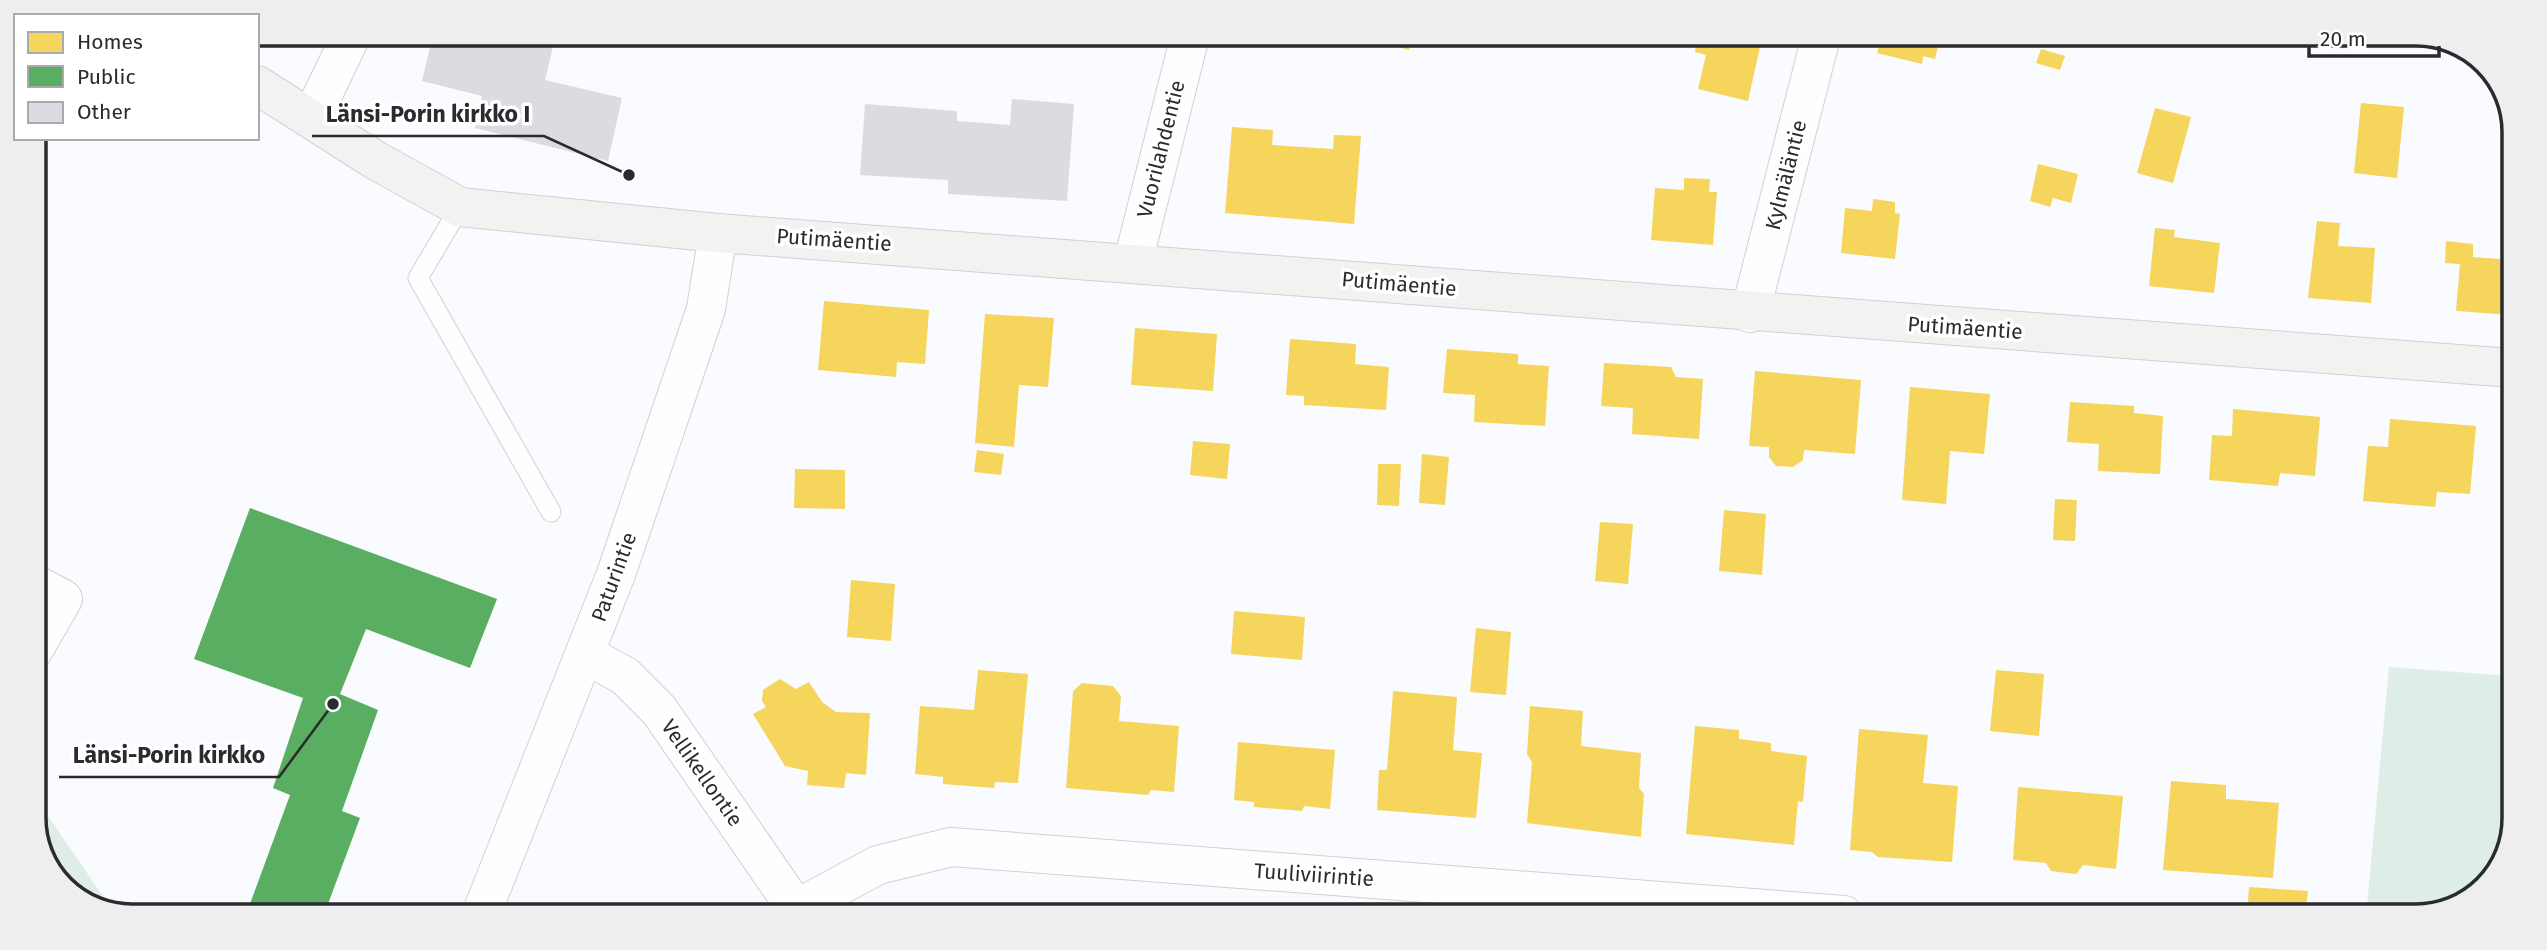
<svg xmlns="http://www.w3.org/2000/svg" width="2547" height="950" viewBox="0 0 2547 950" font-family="'Fira Sans',sans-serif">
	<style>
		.green { fill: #dfede7 }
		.homes { fill: #f6d55c }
		.public { fill: #5aae61 }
		.building { fill: #dedae1 }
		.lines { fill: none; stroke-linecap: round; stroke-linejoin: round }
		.service-casing { stroke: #cfd1d4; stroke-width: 21 }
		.minor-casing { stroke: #cfd1d4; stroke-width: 40 }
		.secondary-casing { stroke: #cfd1d4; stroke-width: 40 }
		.service { stroke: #fefeff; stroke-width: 19 }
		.minor { stroke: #fefeff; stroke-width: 38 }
		.secondary { stroke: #f4f2f1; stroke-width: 38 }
		.labels { text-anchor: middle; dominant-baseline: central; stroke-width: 7; stroke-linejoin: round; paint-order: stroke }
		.street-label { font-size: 21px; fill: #292b2f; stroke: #fff }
		.rim { fill: none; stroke: #292b2f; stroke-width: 3.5 }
		.leader { fill: none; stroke: #292b2f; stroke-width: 2.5 }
		.callout-dot { fill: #292b2f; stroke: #fff; stroke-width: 2.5 }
		.callout-label { font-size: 23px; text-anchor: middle; font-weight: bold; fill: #292b2f; stroke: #fff; stroke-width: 7; stroke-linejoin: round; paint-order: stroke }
	</style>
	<rect width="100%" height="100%" fill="#f9fbfe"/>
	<path class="green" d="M2389,667L2510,676L2508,851L2475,897L2416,917H2366Z
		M33,794L113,911H99L53,878L33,825Z"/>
	<path class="homes" d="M1097,35L1128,36L1126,43Z
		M1360,36H1413L1409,50Z
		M1698,37L1762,38L1748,101L1698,89L1706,55L1695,52Z
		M1881,37H1940L1935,59L1923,56L1922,64L1877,53Z
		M2046,38H2077L2074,47Z
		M2041,49L2065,56L2060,70L2036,63Z
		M2495,82L2514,125L2513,140L2506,141Z
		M2361,103L2404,107L2397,178L2354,173Z
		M2155,108L2191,117L2173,183L2137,173Z
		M1232,127L1273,130L1272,145L1333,149L1334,135L1361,136L1354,224L1225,213Z
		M2038,164L2078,174L2071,203L2053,198L2050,207L2030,201Z
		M1684,178L1710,179L1709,192H1717L1713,245L1651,240L1655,188L1684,190Z
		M1873,199L1895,202V213L1900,214L1895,259L1841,253L1845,208L1872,211Z
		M2317,221L2340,223L2338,246L2375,248L2371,303L2308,298Z
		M2155,228L2175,230L2174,237L2220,243L2214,293L2149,286Z
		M2446,241L2473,244V257L2513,260L2512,315L2456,311L2460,264L2445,263Z
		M824,301L929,310L925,364L897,362L896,377L818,370Z
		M985,314L1054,318L1048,387L1019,385L1014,447L975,443Z
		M1135,328L1217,334L1213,391L1131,385Z
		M1290,339L1356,344L1355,364L1389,367L1386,410L1304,405V396L1286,395Z
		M1447,349L1518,354V364L1549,366L1545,426L1474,422L1475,395L1443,393Z
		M1604,363L1671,367L1676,377L1703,379L1699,439L1632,434L1633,408L1601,406Z
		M1755,371L1861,380L1855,454L1804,450L1803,460L1793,467L1776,466L1769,457V447L1749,446Z
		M1910,387L1990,394L1984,454L1950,451L1946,504L1902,500Z
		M2070,402L2134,406V413L2163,416L2160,474L2098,471L2099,444L2067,442Z
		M2233,409L2320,417L2315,476L2280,473L2278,486L2209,480L2212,435L2232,436Z
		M2390,419L2476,426L2470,494L2437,492L2435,507L2363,501L2368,446L2388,447Z
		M1193,441L1230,444L1227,479L1190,475Z
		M977,450L1004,454L1001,475L974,472Z
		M1422,454L1449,457L1445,505L1419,503Z
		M1378,464H1401L1399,506L1377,505Z
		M795,469L845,470V509L794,508Z
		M2055,499L2077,500L2075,541L2053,540Z
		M1724,510L1766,514L1762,575L1719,571Z
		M1600,522L1633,524L1628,584L1595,581Z
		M851,580L895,584L891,641L847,637Z
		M1234,611L1305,617L1302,660L1231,654Z
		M1476,628L1511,632L1506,695L1470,692Z
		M978,670L1028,674L1018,783L995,782L994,788L943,784V777L915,774L920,706L974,710Z
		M1996,670L2044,674L2039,736L1990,731Z
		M780,679L796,689L809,682L822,702L836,712L870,713L866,775L846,773L844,788L807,785L808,771L785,766L753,714L766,707L762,701L763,690Z
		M1082,683L1113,686L1121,696L1119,721L1179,726L1174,792L1151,790L1148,795L1066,788L1073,691Z
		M1393,691L1457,697L1453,750L1482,753L1476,818L1377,810L1379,770H1387Z
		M1530,706L1583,711L1581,746L1641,753L1639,788L1644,794L1641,837L1527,823L1532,762L1527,754Z
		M1695,726L1739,730V739L1771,743V751L1807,756L1803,802L1798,801L1794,845L1686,834Z
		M1859,729L1928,735L1923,783L1958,786L1952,862L1878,857L1872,852L1850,850Z
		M1238,742L1335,750L1330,809L1304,806L1302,811L1254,807V802L1234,800Z
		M2171,781L2226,785V799L2279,803L2273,878L2163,870Z
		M2018,787L2123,796L2116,869L2083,865L2076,874L2051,871L2046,863L2013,860Z
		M2249,887L2308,891L2305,916H2247Z"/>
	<path class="public" d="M250,508L497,599L470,668L366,629L340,694L378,710L342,811L360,818L325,912H247L290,795L273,788L303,698L194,659Z"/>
	<path class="building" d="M433,34H556L545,80L622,98L608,161L475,128L482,96L422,81Z
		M1012,99L1074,104L1067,201L948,194V180L860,175L865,104L957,111V121L1010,125Z"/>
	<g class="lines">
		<g class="service-casing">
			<path id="service" d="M460,207L418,278L551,512"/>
		</g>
		<g class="minor-casing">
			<path id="minor" d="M311,119L352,34
				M1133,262L1190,36
				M1750,313L1821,37
				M33,583L63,599L33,651
				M585,654L625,676L659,710L799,913
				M796,909L878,865L951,847L1844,915
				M482,912L616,574L706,309L718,233"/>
		</g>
		<g class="secondary-casing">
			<path id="secondary" d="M257,85L375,160L460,207L718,233L2512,368"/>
		</g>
		<use href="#service" class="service"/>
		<use href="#minor" class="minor"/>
		<use href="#secondary" class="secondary"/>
	</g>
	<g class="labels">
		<g class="street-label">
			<text transform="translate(1161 149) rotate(-76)">Vuorilahdentie</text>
			<text transform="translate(1786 175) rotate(-76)">Kylmäläntie</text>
			<text transform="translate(834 240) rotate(4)">Putimäentie</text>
			<text transform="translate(1399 284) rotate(5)">Putimäentie</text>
			<text transform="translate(1965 328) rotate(4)">Putimäentie</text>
			<text transform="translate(614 577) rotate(-70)">Paturintie</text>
			<text transform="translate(702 773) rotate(55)">Vellikellontie</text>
			<text transform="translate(1314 875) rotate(4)">Tuuliviirintie</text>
		</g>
	</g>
	<path d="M0 0H2547V950H0ZM132 46H2416A86 86 0 0 1 2502 132V818A86 86 0 0 1 2416 904H132A86 86 0 0 1 46 818V132A86 86 0 0 1 132 46Z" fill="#eee" fill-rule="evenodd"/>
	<path class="rim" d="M132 46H2416A86 86 0 0 1 2502 132V818A86 86 0 0 1 2416 904H132A86 86 0 0 1 46 818V132A86 86 0 0 1 132 46Z"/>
	<path class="leader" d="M629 175L544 136H312M333 704L279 777H59"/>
	<g class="callout-dot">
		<circle cx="629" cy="175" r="7"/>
		<circle cx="333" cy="704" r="7"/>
	</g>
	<g class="callout-label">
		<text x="428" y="122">Länsi-Porin kirkko I</text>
		<text x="169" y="763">Länsi-Porin kirkko</text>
	</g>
	<rect x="14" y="14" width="245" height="126" fill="#ffffff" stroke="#a9aaac" stroke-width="2"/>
	<rect x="28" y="32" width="35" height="21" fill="#f6d55c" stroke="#a9aaac" stroke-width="2"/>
	<text x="77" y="49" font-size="21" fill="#292b2f">Homes</text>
	<rect x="28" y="66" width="35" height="21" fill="#5aae61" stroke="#a9aaac" stroke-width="2"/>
	<text x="77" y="84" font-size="21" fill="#292b2f">Public</text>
	<rect x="28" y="102" width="35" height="21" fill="#dedae1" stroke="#a9aaac" stroke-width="2"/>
	<text x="77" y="119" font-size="21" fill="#292b2f">Other</text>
	<path d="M2309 46v10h130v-10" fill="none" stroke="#292b2f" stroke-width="3.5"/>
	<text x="2320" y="46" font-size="21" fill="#292b2f" stroke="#ffffff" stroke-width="5" paint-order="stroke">20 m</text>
</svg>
